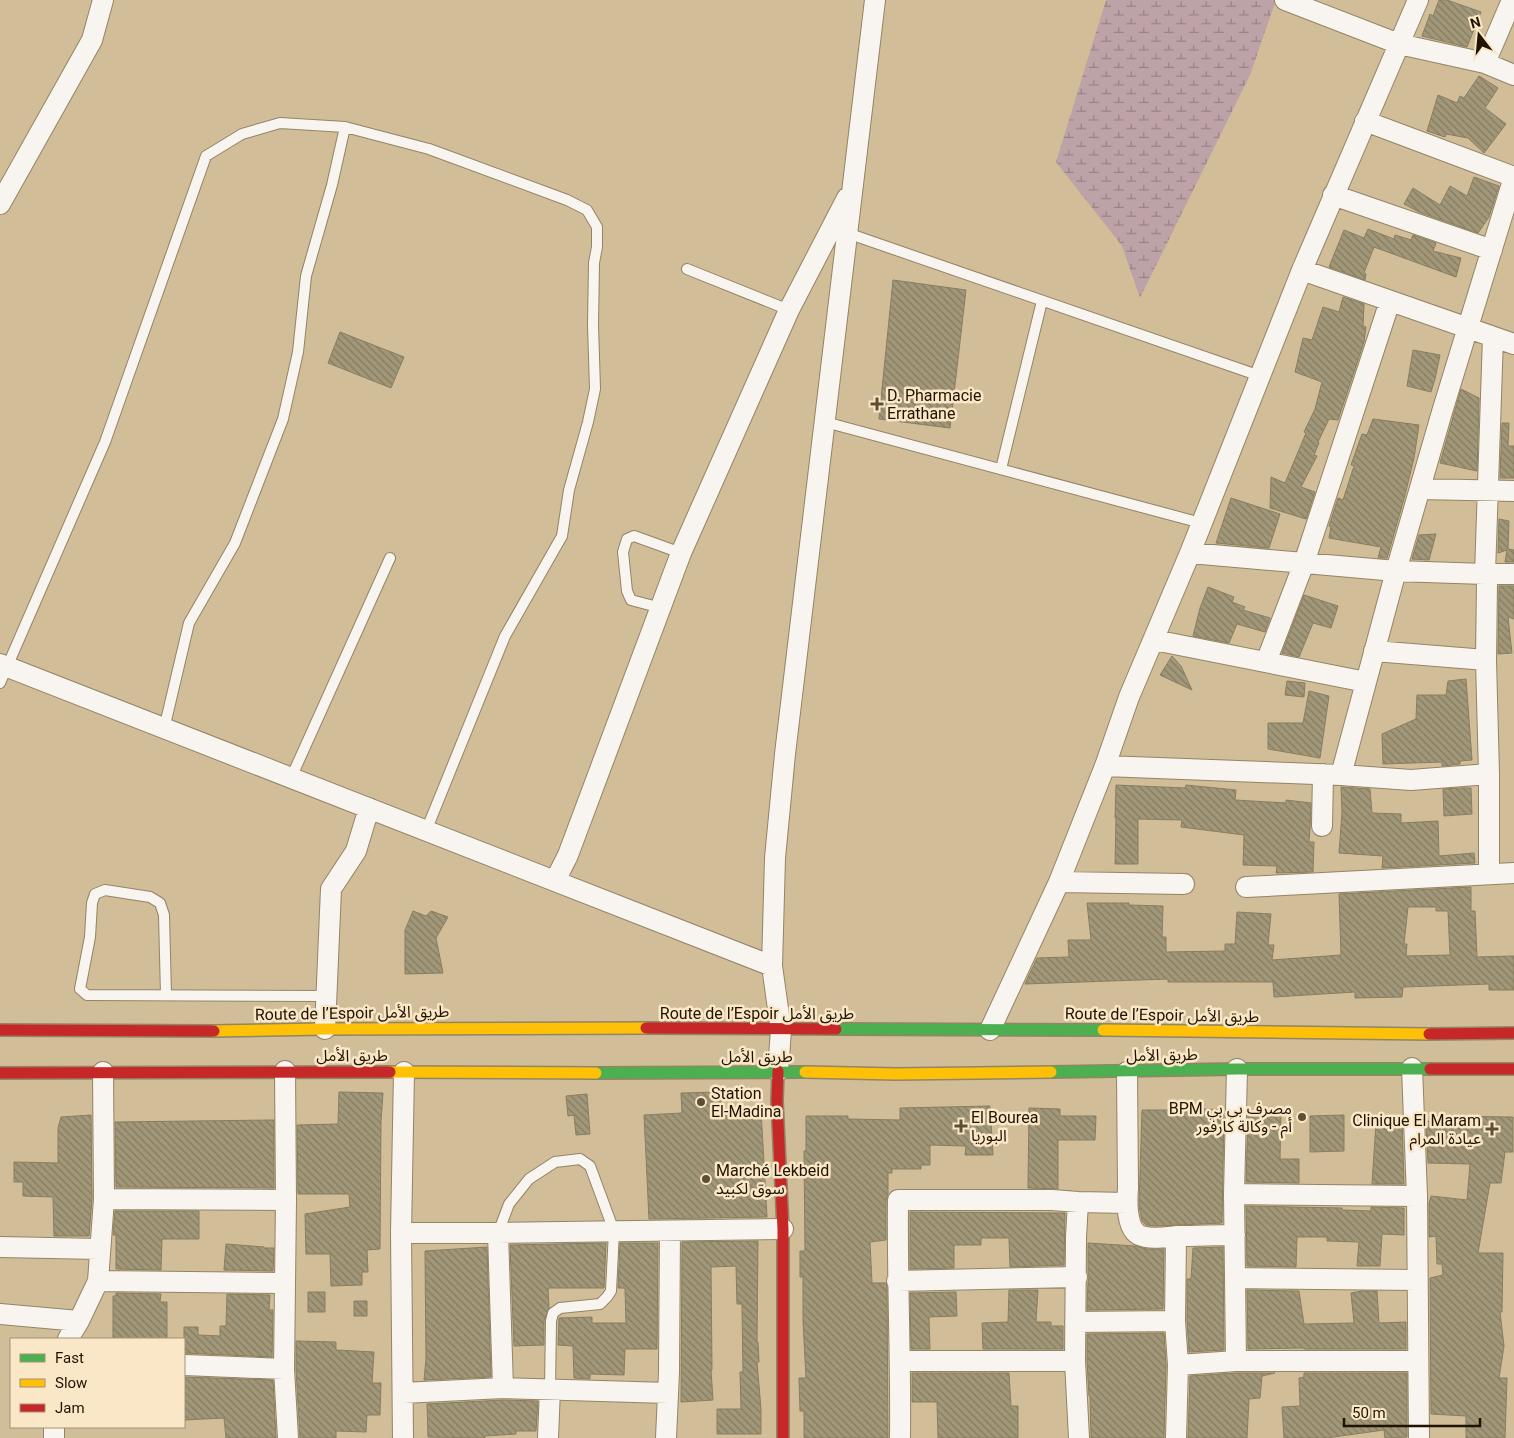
<svg xmlns="http://www.w3.org/2000/svg" width="1514" height="1438" viewBox="0 0 1514 1438" font-family="Roboto,'Noto Sans Arabic',sans-serif">
	<style>
		.wetland { fill: url(#wetland-marsh) }
		.building { fill: url(#building-back-hatch); stroke: #897e5f; fill-rule: evenodd }
		.lines { fill: none; stroke-linecap: round; stroke-linejoin: round }
		.lane-casing { stroke: #938465; stroke-width: 12 }
		.street-casing { stroke: #938465; stroke-width: 22 }
		.fast-casing { stroke: #938465; stroke-width: 14 }
		.slow-casing { stroke: #938465; stroke-width: 14 }
		.jam-casing { stroke: #938465; stroke-width: 14 }
		.lane { stroke: #f8f5f0; stroke-width: 10 }
		.street { stroke: #f8f5f0; stroke-width: 20 }
		.fast { stroke: #4caf50; stroke-width: 11 }
		.slow { stroke: #ffc107; stroke-width: 11 }
		.jam { stroke: #c62828; stroke-width: 11 }
		.poi-dot { fill: #5e4e35; stroke: #fae7c7; stroke-width: 2 }
		.labels { text-anchor: middle; dominant-baseline: central; stroke-width: 5; stroke-linejoin: round; paint-order: stroke }
		.poi-label { font-size: 16px; fill: #201300; stroke: #fae7c7; text-anchor: start }
		.street-label { font-size: 16px; fill: #201300; stroke: #fae7c7 }
	</style>
	<defs>
		<pattern id="wetland-marsh" width="20" height="14" patternUnits="userSpaceOnUse" patternTransform="scale(1.25)"><rect width="20" height="14" fill="#bda2a7"/><path d="M1 5h8M5 5V1M11 12h8M15 12V8" fill="none" stroke="#998386"/></pattern>
		<pattern id="building-back-hatch" width="6" height="6" patternUnits="userSpaceOnUse" patternTransform="scale(1.25)"><rect width="6" height="6" fill="#a29879"/><path d="M-1 5l2 2M0 0l6 6M5-1l2 2" fill="none" stroke="#847b61"/></pattern>
	</defs>
	<rect width="100%" height="100%" fill="#d1bd98"/>
	<path class="wetland" d="M1106,0H1276L1250,75L1140,298L1122,246L1056,162Z"/>
	<path class="building" d="M1439,0H1447L1481,12L1467,47L1422,36L1430,14L1433,16Z
		M1479,76L1498,88L1485,108L1506,124L1484,153L1468,138L1446,134L1445,137L1427,131L1438,95L1457,103L1460,96L1464,98Z
		M1474,177L1499,186L1489,217L1478,233L1419,212L1404,204L1413,188L1440,205L1450,186L1467,196Z
		M1368,229L1394,239L1395,235L1411,240L1413,235L1436,243L1433,251L1461,258L1456,277L1374,247L1364,273L1366,274L1365,280L1329,267L1344,230L1364,238Z
		M893,280L966,290L950,428L879,419Z
		M1343,297L1364,304L1363,326L1366,327L1364,342L1338,420L1329,419L1318,442L1319,443L1314,455L1317,456L1301,487L1315,492L1306,519L1270,508L1271,477L1285,483L1306,433L1304,432L1315,409L1322,382L1295,372L1303,338L1312,340L1323,307L1339,312Z
		M340,332L404,357L391,388L328,363Z
		M1413,350L1440,355L1435,379L1431,392L1407,386Z
		M1461,389L1479,398L1477,471L1440,463Z
		M1373,419L1419,425L1414,458L1404,499L1387,558H1378L1381,547L1329,538L1331,527L1329,526L1338,498L1343,500L1354,466L1351,465L1362,434L1367,435Z
		M1502,423H1509L1508,446H1514V478H1500Z
		M1231,498L1280,514L1269,548L1216,543Z
		M1499,519L1509,521L1508,549L1514,550V562H1505L1507,550L1498,553Z
		M1436,534L1429,560L1412,559L1419,535Z
		M1499,586H1514V619L1508,617L1512,653L1498,654Z
		M1208,587L1234,597L1232,602L1245,607L1243,610L1270,618L1265,632L1237,624L1229,643L1193,636L1200,608Z
		M1304,595L1338,606L1331,628L1313,623L1299,657L1282,653Z
		M1172,656L1181,666L1192,690L1160,675Z
		M1466,679L1472,760L1460,761V764L1442,766V762L1383,764L1382,734L1416,719L1417,695H1446L1448,681Z
		M1287,681L1305,683L1304,697L1285,695Z
		M1309,691L1329,696L1320,758L1268,749V723H1303Z
		M1116,785L1185,788L1186,785L1236,790L1235,800L1286,803V800L1311,803L1310,828L1309,842H1314L1313,872L1276,873L1277,866L1243,865L1244,835L1181,827L1182,820L1138,819V864H1115L1116,818H1115Z
		M1341,787L1370,789L1372,813L1401,814V823L1438,821L1439,856L1474,853L1475,863L1382,868L1383,856L1339,853L1342,812Z
		M1461,788H1471L1472,814L1444,816L1443,789Z
		M1471,887V911H1475L1477,957L1514,956V990H1489V984L1403,987L1402,997L1355,998V992L1274,997L1273,982H1168V979L1025,984L1037,958L1069,957L1068,940H1091L1087,903H1129V905L1163,906L1162,937H1166V952L1225,951V944H1235L1237,912L1271,914L1268,945H1274L1272,960L1341,955L1339,894ZM1408,907H1436V911H1448L1450,955L1406,956L1407,944H1404Z
		M413,911L426,916L431,911L448,917L436,938L443,973L405,974V930Z
		M339,1092L383,1093L381,1121L380,1249L367,1250L368,1272H362V1285L331,1286L330,1254H306L305,1214L350,1207L349,1194H298L297,1125L338,1124Z
		M721,1092V1112L761,1110L767,1217L649,1219L644,1115L682,1113L681,1093Z
		M587,1094L590,1134L576,1135L574,1115L568,1116L566,1096Z
		M990,1106L993,1155H965L966,1146L930,1145V1165H921V1169H892V1173H888V1194L886,1200V1240L870,1242L872,1283H886L887,1286L888,1438H804V1411H800L799,1378H806L803,1321V1277H800V1251H805L804,1151H806V1116H848V1119L900,1120V1108Z
		M1029,1108L1060,1109V1116H1096L1095,1140H1058V1189L1028,1188Z
		M1184,1108L1224,1110L1222,1223L1158,1226L1146,1225L1142,1221L1139,1206L1142,1110H1183Z
		M1248,1113H1281L1280,1159H1299V1183L1246,1182Z
		M91,1115L92,1199L89,1236H54L53,1197L23,1196V1182H14V1162L58,1163V1128L61,1117Z
		M1344,1115V1151L1310,1152V1116Z
		M1430,1116L1513,1117V1152H1505L1501,1183H1490L1478,1253H1503L1502,1312H1500L1504,1346L1499,1378H1507L1505,1438H1466V1416L1431,1414L1430,1278L1443,1275L1442,1264H1437L1436,1236L1429,1237V1203L1431,1196L1467,1200L1470,1164L1428,1163L1426,1121H1430Z
		M274,1120V1188L116,1187L115,1122Z
		M1402,1121L1404,1184H1372L1376,1122Z
		M1246,1206L1342,1208V1210L1371,1211V1207L1404,1208V1235L1382,1234L1380,1266H1357L1359,1242L1327,1241V1237H1297L1296,1267L1247,1266Z
		M115,1211H199V1239H162L161,1270L116,1269V1235H113Z
		M910,1212L1065,1213L1064,1265L1010,1267L1009,1238H981V1245H954V1268L910,1269Z
		M758,1241L757,1342H758L759,1362H757L761,1409V1434H717V1409H741L740,1372H743L742,1304H737L736,1266L711,1267L712,1370H711L713,1400L681,1402L682,1242Z
		M606,1243L604,1288H548L549,1308L544,1321V1345L514,1346L510,1245Z
		M620,1243H658L657,1349H625L624,1375L590,1374V1379L574,1378L573,1346L558,1345L559,1318L592,1317V1323H626L625,1288H618Z
		M1088,1243L1135,1246L1147,1249H1164L1163,1309L1087,1310L1088,1282L1089,1277L1088,1272Z
		M226,1244L264,1247V1248H274L273,1271L224,1270Z
		M487,1247L491,1377L424,1380L426,1359L425,1251Z
		M1223,1247L1224,1350L1189,1352L1187,1321V1279H1191L1193,1248Z
		M1009,1290H1038L1036,1322H1051V1326H1063V1349H983L982,1323L1008,1322Z
		M1247,1290L1299,1291L1304,1324L1354,1323L1351,1293L1362,1291H1377L1379,1323L1406,1322V1349H1304V1348L1248,1349Z
		M308,1292H325V1312H308Z
		M956,1292L957,1316L929,1317L930,1349H911L910,1293Z
		M116,1293L161,1294L160,1302H167V1339H113V1296H116Z
		M227,1294L270,1295L269,1310H273L272,1357L184,1353V1327H198V1335L220,1336V1326H226Z
		M354,1301H367V1316H354Z
		M1164,1333L1166,1365L1164,1438H1091L1090,1396H1089L1087,1361V1334Z
		M296,1341L336,1342V1350L374,1352L372,1383H381L380,1415H367L366,1432L336,1431V1438H300L296,1369Z
		M912,1373H1009L1011,1406H1018V1438H938L937,1402H912Z
		M1236,1373H1275L1262,1376L1260,1398L1249,1399L1247,1438H1188L1190,1376Z
		M1304,1373H1407V1437L1385,1438L1384,1430L1326,1438H1284L1282,1407L1300,1406L1299,1378L1304,1377Z
		M184,1377L273,1380L276,1438H226L224,1418L184,1420Z
		M503,1400L538,1401L536,1431H516V1434L485,1436V1438L428,1437L427,1404Z"/>
	<g class="lines">
		<g class="lane-casing">
			<path id="lane" d="M847,233L1260,376
				M687,269L789,310
				M825,422L1201,523
				M1001,469L1042,301
				M661,608L631,600L627,591L623,552L627,539L634,536L681,553
				M0,683L105,442L206,156L242,134L280,123L345,127L429,149L567,200L587,210L597,227V247L594,263L593,325L595,389L588,422L569,490L562,536L505,636L426,831
				M164,729L189,623L235,543L283,419L298,352L306,276L332,185L345,127
				M291,778L390,558
				M166,995L164,915L160,903L150,897L105,890L95,894L92,903L90,937L80,989L87,995L327,996
				M498,1233L509,1204L529,1179L555,1162L580,1159L590,1166L614,1231L611,1291L607,1297L600,1304L560,1308L553,1313L551,1321L550,1389"/>
		</g>
		<g class="street-casing">
			<path id="street" d="M1285,0L1399,44L1485,63L1514,75
				M1485,63L1512,0
				M1365,121L1514,177
				M1333,195L1492,250
				M0,204L92,40L103,0
				M1302,270L1514,344
				M1493,337L1485,574H1514
				M1420,489L1514,491
				M1190,553L1396,571L1485,574L1487,582L1486,660L1489,774V874
				M1154,640L1366,682
				M1374,651L1486,660
				M1266,662L1304,563L1390,301
				M0,664L772,966
				M1105,766L1341,775L1411,780L1489,774
				M1341,775L1396,571L1442,412L1514,177
				M1322,826L1323,774
				M555,881L568,855L681,553L789,310L847,198
				M1059,882L1184,884
				M1246,887L1514,873
				M325,1029L331,889L356,851L369,808
				M990,1030L1059,882L1105,766L1129,697L1190,553L1302,270L1418,0
				M1412,1068L1417,1196L1419,1438
				M285,1071L286,1200L284,1369L288,1438
				M778,1071L781,1030L772,966L775,858L785,754L875,0
				M103,1072L104,1199
				M1127,1072L1128,1188C1127,1200 1126,1228 1139,1235C1150,1240 1166,1237 1178,1236C1197,1236 1216,1235 1235,1235
				M1234,1194L1417,1196
				M1078,1202L1076,1237L1075,1361L1079,1438
				M401,1233H498L783,1229
				M498,1233L503,1388
				M0,1247L100,1249
				M1235,1278L1417,1280
				M98,1281L285,1283
				M897,1281L1077,1277
				M0,1314L79,1321L68,1339
				M79,1321L98,1281L104,1199L286,1200
				M1075,1322L1175,1321
				M901,1361H1075
				M1236,1361L1234,1194L1237,1069
				M184,1365L284,1369
				M1178,1365L1236,1361H1418
				M403,1393L503,1388L668,1393
				M54,1438V1427
				M403,1438L401,1233L404,1072
				M548,1438L550,1389
				M666,1438L669,1372L670,1231
				M900,1438C901,1359 897,1279 898,1200H1052L1078,1202L1127,1203
				M1176,1438L1178,1365L1175,1321L1176,1236"/>
		</g>
		<g class="fast-casing">
			<path id="fast" d="M836,1029L1103,1030
				M1051,1072L1237,1069H1430
				M596,1073L805,1072"/>
		</g>
		<g class="slow-casing">
			<path id="slow" d="M1103,1030L1429,1034
				M214,1031L325,1029L646,1028
				M390,1072L596,1073
				M805,1072L896,1074L1051,1072"/>
		</g>
		<g class="jam-casing">
			<path id="jam" d="M646,1028L836,1029
				M0,1030L214,1031
				M1429,1034L1514,1033
				M1430,1069H1514
				M778,1071L777,1101L783,1229V1438
				M0,1073L390,1072"/>
		</g>
		<use href="#lane" class="lane"/>
		<use href="#street" class="street"/>
		<use href="#fast" class="fast"/>
		<use href="#slow" class="slow"/>
		<use href="#jam" class="jam"/>
	</g>
	<g class="poi-dot">
		<path d="M874.5 396.5h5v5h5v5h-5v5h-5v-5h-5v-5h5z"/>
		<circle cx="701" cy="1102" r="5"/>
		<circle cx="1302" cy="1117" r="5"/>
		<path d="M958.5 1118.5h5v5h5v5h-5v5h-5v-5h-5v-5h5z"/>
		<path d="M1489.5 1121.5h5v5h5v5h-5v5h-5v-5h-5v-5h5z"/>
		<circle cx="706" cy="1179" r="5"/>
	</g>
	<g class="labels">
		<g class="poi-label">
			<text x="887" y="395">D. Pharmacie<tspan x="887" dy="18">Errathane</tspan></text>
			<text x="711" y="1093">Station<tspan x="711" dy="18">El-Madina</tspan></text>
			<text x="1292" y="1108" text-anchor="end">BPM مصرف بي بي<tspan x="1292" dy="18">أم - وكالة كارفور</tspan></text>
			<text x="971" y="1117">El Bourea<tspan x="971" dy="18">البوريا</tspan></text>
			<text x="1481" y="1120" text-anchor="end">Clinique El Maram<tspan x="1481" dy="18">عيادة المرام</tspan></text>
			<text x="716" y="1170">Marché Lekbeid<tspan x="716" dy="18">سوق لكبيد</tspan></text>
		</g>
		<g class="street-label">
			<text transform="translate(352 1013) rotate(-1)">Route de l’Espoir طريق الأمل</text>
			<text x="757" y="1013">Route de l’Espoir طريق الأمل</text>
			<text transform="translate(1162 1015) rotate(1)">Route de l’Espoir طريق الأمل</text>
			<text x="352" y="1055">طريق الأمل</text>
			<text transform="translate(1162 1055) rotate(-1)">طريق الأمل</text>
			<text x="757" y="1056">طريق الأمل</text>
		</g>
	</g>
	<rect x="10" y="1338" width="175" height="90" fill="#fae7c7" stroke="#a39277"/>
	<rect x="20" y="1354" width="25" height="8" fill="#4caf50" stroke="#a39277"/>
	<text x="55" y="1363" font-size="15" fill="#201300">Fast</text>
	<rect x="20" y="1379" width="25" height="8" fill="#ffc107" stroke="#a39277"/>
	<text x="55" y="1388" font-size="15" fill="#201300">Slow</text>
	<rect x="20" y="1404" width="25" height="8" fill="#c62828" stroke="#a39277"/>
	<text x="55" y="1413" font-size="15" fill="#201300">Jam</text>
	<g transform="translate(1479 35) rotate(344)" stroke="#fae7c7" stroke-width="4" paint-order="stroke">
	<path d="M0-4L9 19L0 12L-9 19Z" fill="#201300"/>
	<text y="-8" font-size="14" font-weight="bold" text-anchor="middle" fill="#201300">N</text>
	</g>
	<path d="M1344 1418v8h136v-8" fill="none" stroke="#201300" stroke-width="2.5"/>
	<text x="1352" y="1418" font-size="15" fill="#201300" stroke="#fae7c7" stroke-width="4" paint-order="stroke">50 m</text>
</svg>
